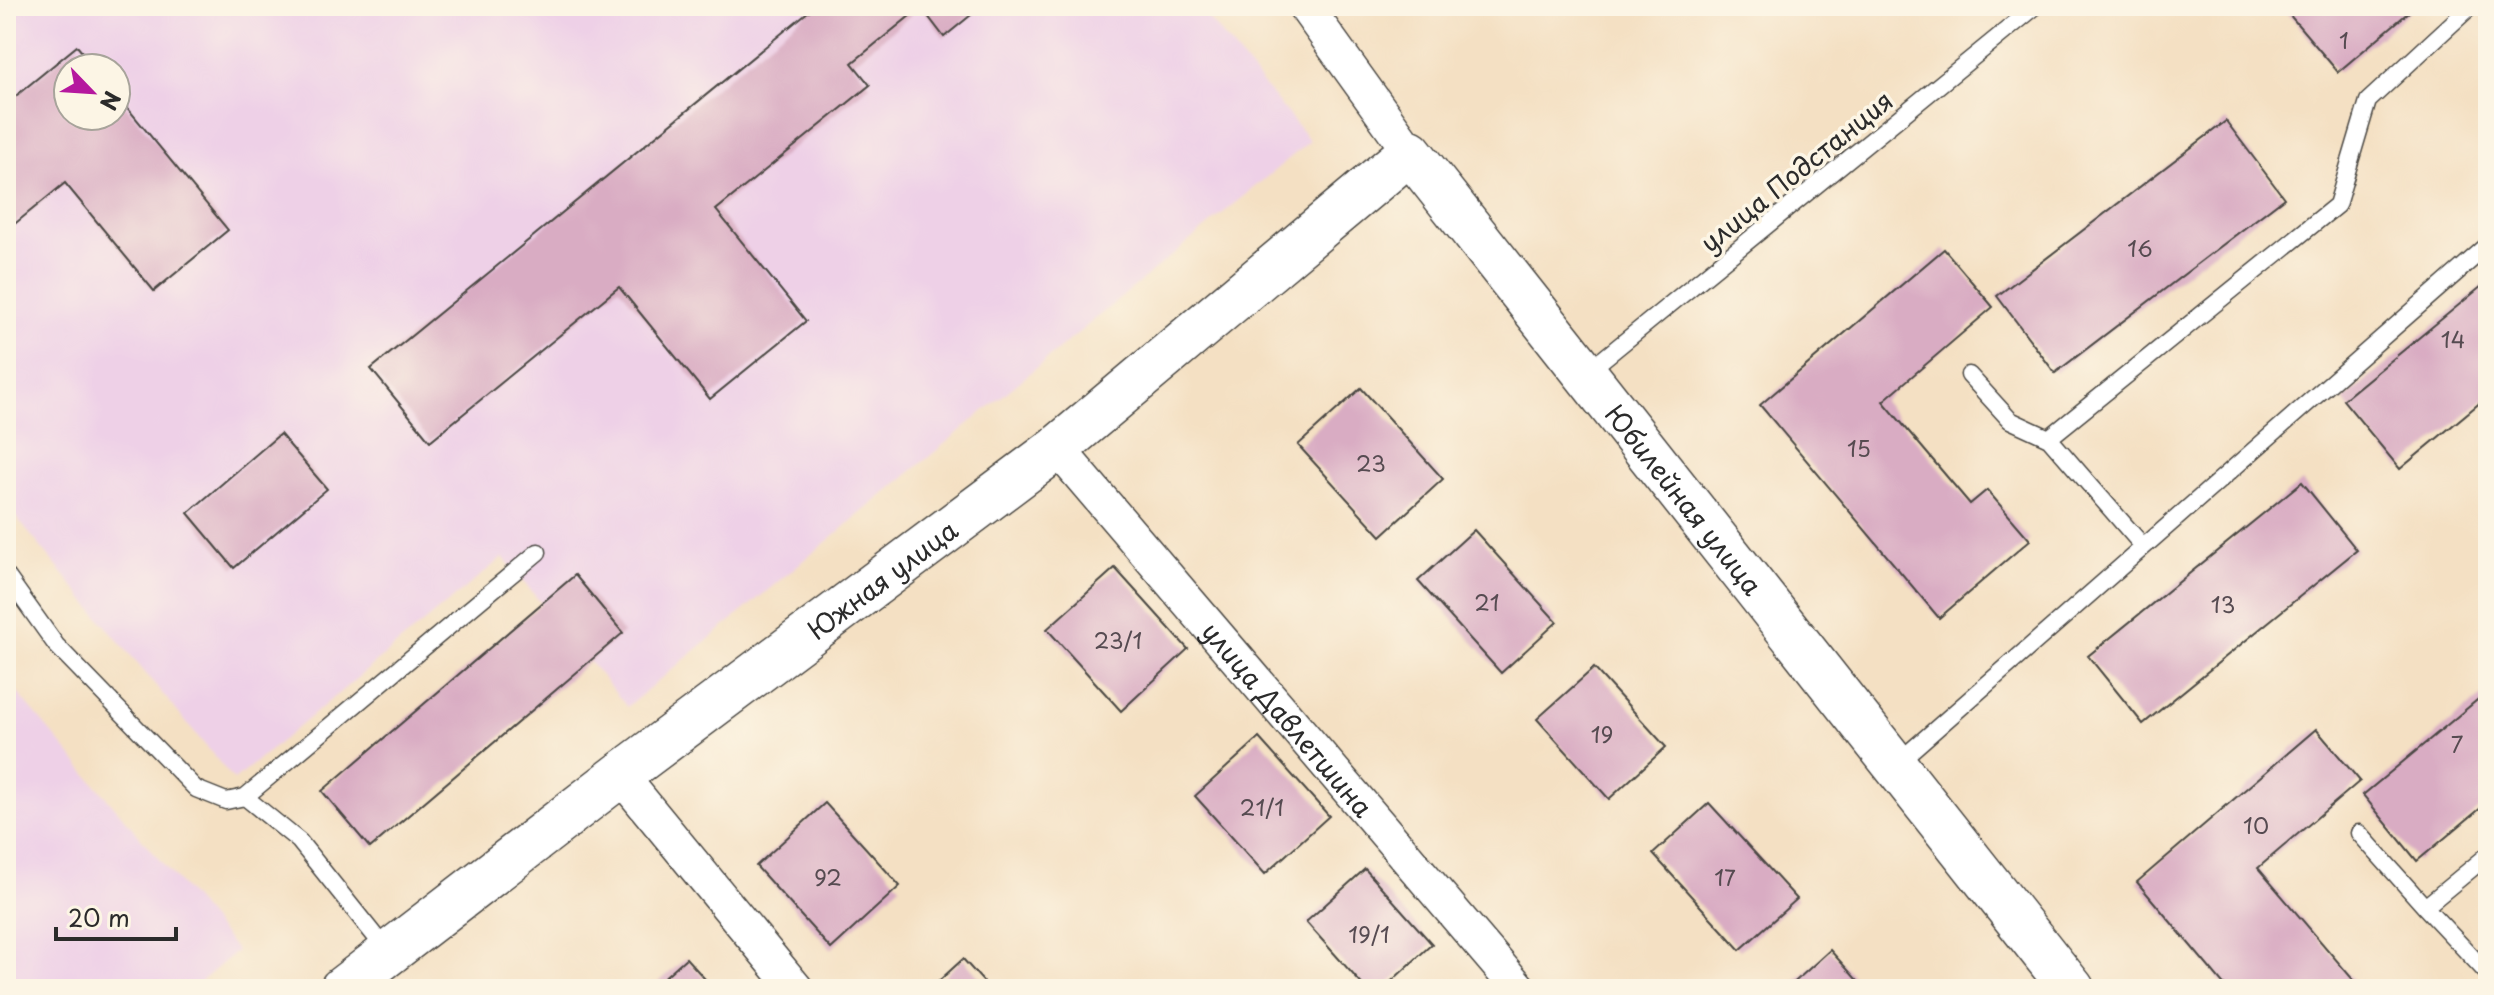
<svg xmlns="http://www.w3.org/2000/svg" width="2494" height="995" viewBox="0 0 2494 995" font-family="'Playpen Sans',sans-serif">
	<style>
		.built { fill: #eed0e7; fill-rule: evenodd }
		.building { fill: #d9acc3 }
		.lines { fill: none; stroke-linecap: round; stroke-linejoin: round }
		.lane-casing { stroke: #494642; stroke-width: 19 }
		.street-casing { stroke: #494642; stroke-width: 37 }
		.secondary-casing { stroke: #494642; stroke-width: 47 }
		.lane { stroke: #fff; stroke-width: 16 }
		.street { stroke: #fff; stroke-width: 34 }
		.secondary { stroke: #fff; stroke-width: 44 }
		.labels { text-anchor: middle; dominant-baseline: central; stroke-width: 7; stroke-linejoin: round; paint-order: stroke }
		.number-label { font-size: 22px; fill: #564b51 }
		.street-label { font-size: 26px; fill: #2b2b2b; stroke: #fcf5e5 }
	</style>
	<rect width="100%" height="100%" fill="#fcf5e5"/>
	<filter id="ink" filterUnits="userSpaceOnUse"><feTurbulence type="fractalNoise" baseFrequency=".0125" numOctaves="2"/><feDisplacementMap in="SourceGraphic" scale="16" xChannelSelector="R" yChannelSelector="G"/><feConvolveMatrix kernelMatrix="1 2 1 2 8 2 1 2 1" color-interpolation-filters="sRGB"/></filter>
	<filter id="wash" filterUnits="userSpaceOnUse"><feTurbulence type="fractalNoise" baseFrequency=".006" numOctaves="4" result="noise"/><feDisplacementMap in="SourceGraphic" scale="32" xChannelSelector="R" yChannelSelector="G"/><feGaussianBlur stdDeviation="1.8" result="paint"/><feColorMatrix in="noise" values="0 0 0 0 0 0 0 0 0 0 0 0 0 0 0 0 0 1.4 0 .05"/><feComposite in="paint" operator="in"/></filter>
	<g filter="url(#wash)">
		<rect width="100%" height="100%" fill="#f4e0c3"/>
		<path class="built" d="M6,6H1198L1310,141L627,707L503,557L234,780L6,505ZM68,68H116V116H68Z
			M6,679L237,951L192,989H6Z"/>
		<g id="blocks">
			<path class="building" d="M815,6H982L944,37L921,7L852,63L870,85L716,210L806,321L710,399L619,287L430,441L371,369Z
				M2282,6H2416L2338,72Z
				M77,46L95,68H68V116H116V94L228,230L154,291L65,183L6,231V104Z
				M2226,121L2284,198L2055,373L1997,296Z
				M1944,249L1993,307L1883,401L1970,504L1987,490L2030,540L1939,618L1760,405Z
				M2488,281V396L2400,469L2343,400Z
				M1361,388L1443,479L1381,536L1298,445Z
				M280,434L327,489L234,568L188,513Z
				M2302,482L2357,550L2143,724L2088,656Z
				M1474,530L1557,622L1501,673L1418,581Z
				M1115,568L1188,649L1121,711L1047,629Z
				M575,575L623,633L370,848L322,791Z
				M1594,668L1666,747L1609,799L1537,719Z
				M2488,691V802L2417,861L2363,795Z
				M2316,729L2360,781L2258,868L2361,989H2227L2137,882Z
				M1259,738L1329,816L1265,874L1195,796Z
				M825,803L900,886L831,949L756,866Z
				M1709,803L1797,899L1740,950L1653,854Z
				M1365,869L1432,944L1383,989H1366L1306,922Z
				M1830,950L1865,989H1787Z
				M686,958L714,989H651Z
				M963,959L990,989H930Z"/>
		</g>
	</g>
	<g filter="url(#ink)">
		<use href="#blocks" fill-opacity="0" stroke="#494642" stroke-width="2"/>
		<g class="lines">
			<g class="lane-casing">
				<path id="lane" d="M1586,373L2036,6
					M1969,375L2010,420L2049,438
					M2142,545L2049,438L2337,205L2368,101L2471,6
					M6,575L56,645L196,789L226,801L245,797L299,841L387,951
					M1896,764L2488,245
					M245,797L538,552
					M2359,833L2425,907
					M2488,855L2425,907L2488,974"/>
			</g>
			<g class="street-casing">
				<g id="street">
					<path d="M1305,6L1410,152"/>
					<path id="s1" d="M1057,448L1519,989"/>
					<path d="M620,775L796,989"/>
				</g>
			</g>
			<g class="secondary-casing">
				<g id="secondary">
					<path id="s2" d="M342,989L620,775L1057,448L1410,152L2072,989"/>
				</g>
			</g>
			<use href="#lane" class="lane"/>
			<use href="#street" class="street"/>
			<use href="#secondary" class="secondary"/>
		</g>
	</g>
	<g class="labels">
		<g class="number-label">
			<text x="2344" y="39">1</text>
			<text x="2140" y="247">16</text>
			<text x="2453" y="338">14</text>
			<text x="1859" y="447">15</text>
			<text x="1371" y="462">23</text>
			<text x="1487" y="601">21</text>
			<text x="2223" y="603">13</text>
			<text x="1118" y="639">23/1</text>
			<text x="1602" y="733">19</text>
			<text x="2457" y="743">7</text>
			<text x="1262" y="806">21/1</text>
			<text x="2256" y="824">10</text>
			<text x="828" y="876">92</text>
			<text x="1725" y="876">17</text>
			<text x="1369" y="933">19/1</text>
		</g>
		<g class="street-label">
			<text transform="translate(1796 171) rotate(-39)">улица Подстанция</text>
			<text stroke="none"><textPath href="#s2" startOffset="1800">Юбилейная улица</textPath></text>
			<text stroke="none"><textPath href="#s2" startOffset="678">Южная улица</textPath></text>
			<text stroke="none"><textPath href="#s1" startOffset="356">улица Давлетшина</textPath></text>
		</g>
	</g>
	<rect width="2494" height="995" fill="none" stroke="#fcf5e5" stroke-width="32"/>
	<g transform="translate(92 92) rotate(115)"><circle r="38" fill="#fcf5e5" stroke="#a8a49b" stroke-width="2"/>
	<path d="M0-6L14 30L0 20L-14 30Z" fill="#b5179e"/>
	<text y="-12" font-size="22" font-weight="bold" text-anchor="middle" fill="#2b2b2b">N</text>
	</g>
	<path d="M56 927v12h120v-12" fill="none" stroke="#2b2b2b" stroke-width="4"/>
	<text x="68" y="927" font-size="24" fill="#2b2b2b" stroke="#fcf5e5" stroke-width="6" paint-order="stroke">20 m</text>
</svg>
